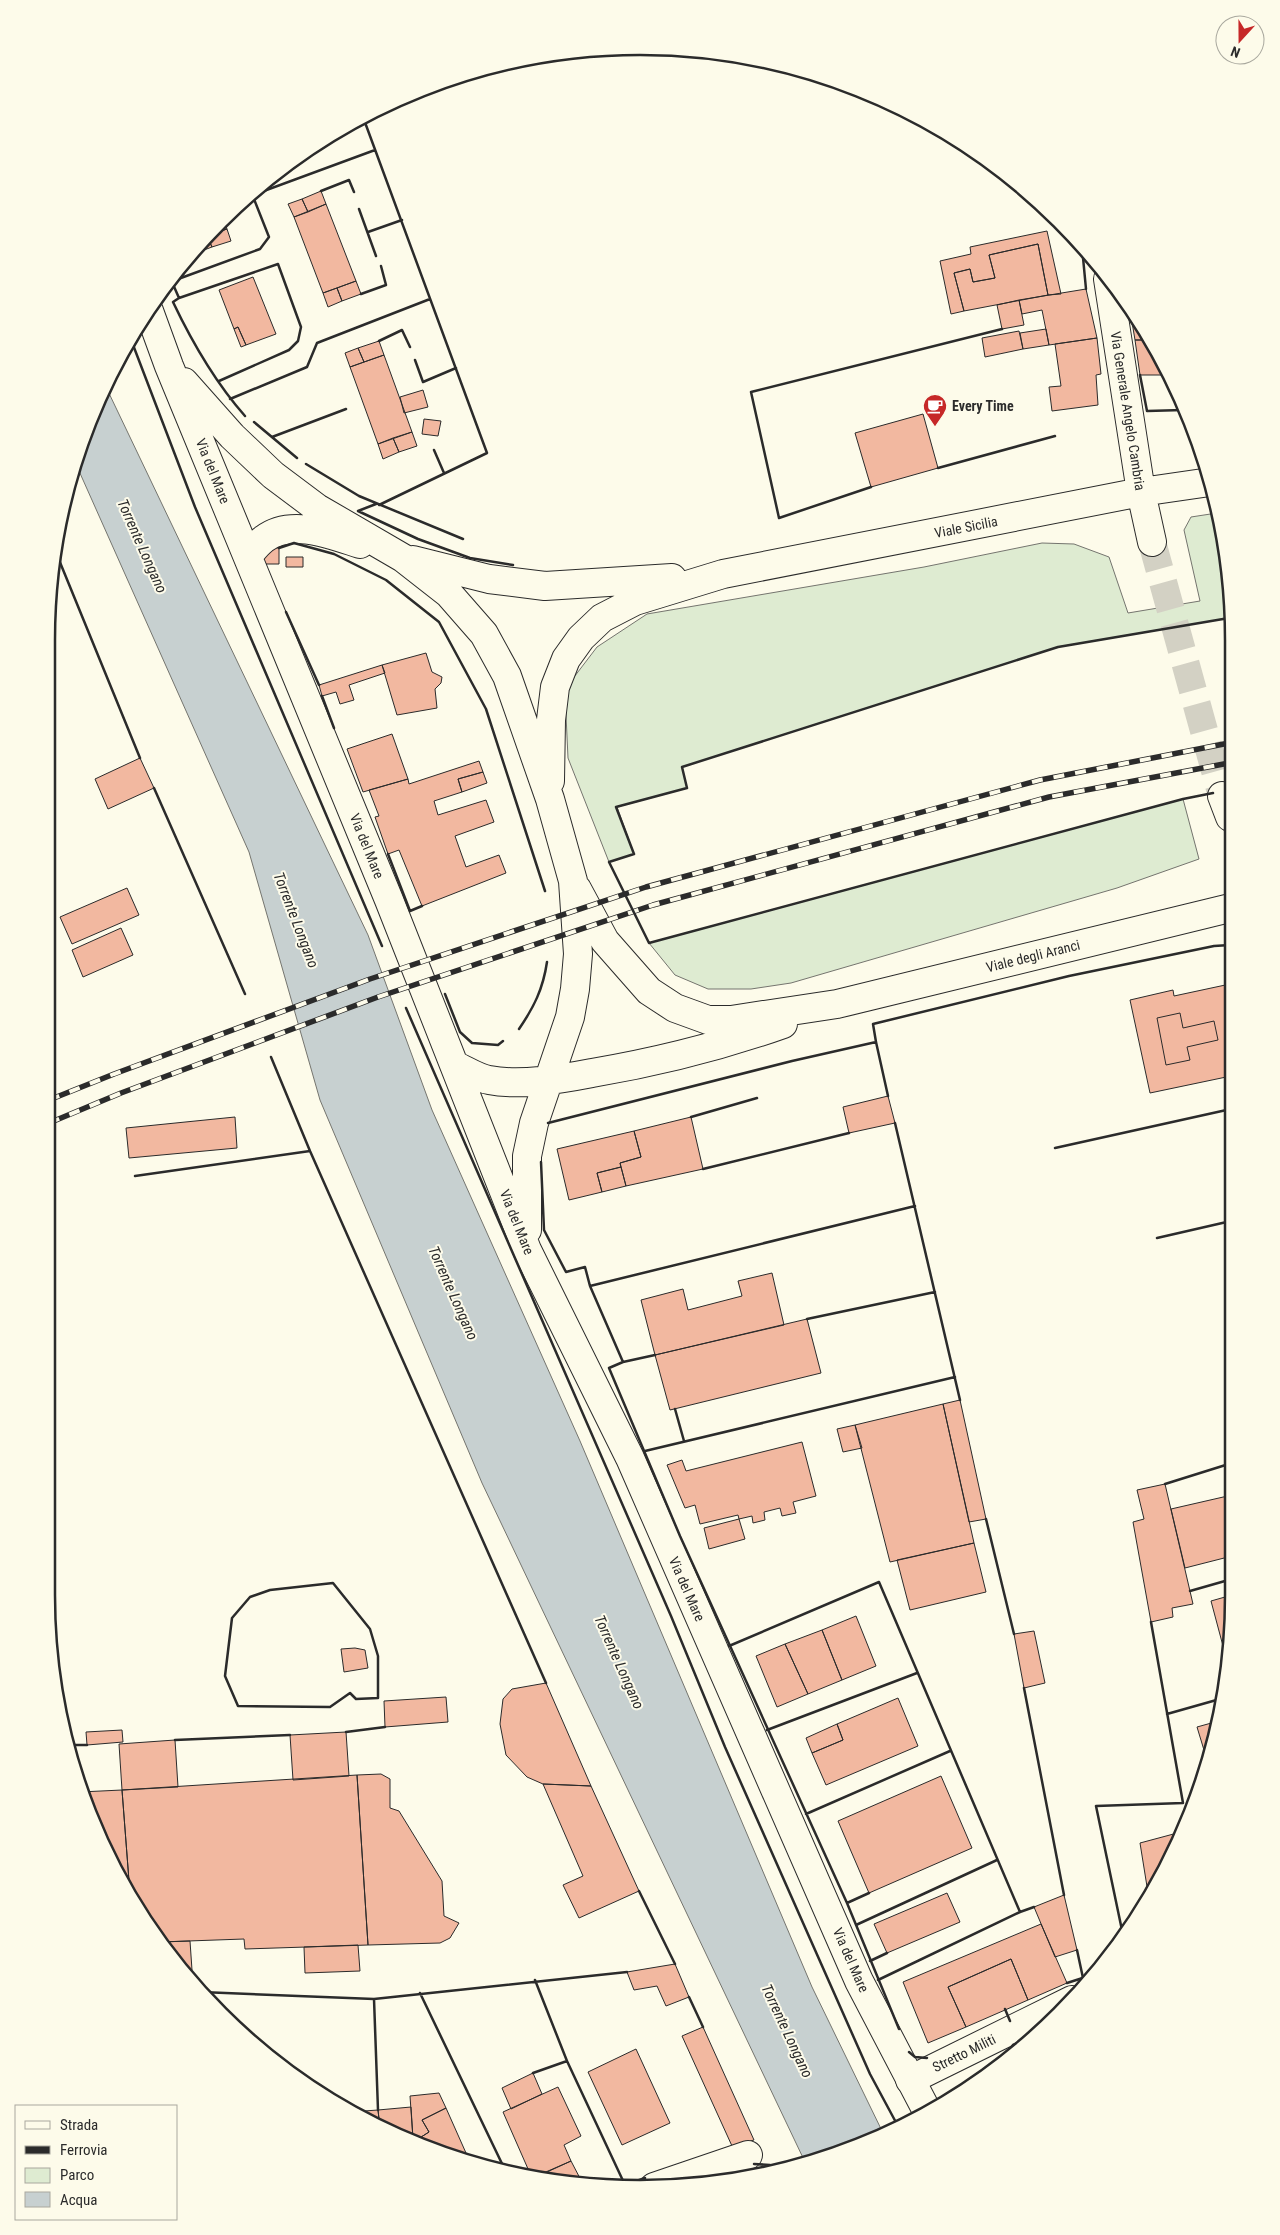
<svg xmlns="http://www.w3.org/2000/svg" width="1280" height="2235" viewBox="0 0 1280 2235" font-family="'Roboto Condensed',sans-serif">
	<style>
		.green { fill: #deebd1; stroke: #74746e }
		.water { fill: #c7d0d0; stroke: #74746e }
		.building { fill: #f2b8a0; stroke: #2b2b2b }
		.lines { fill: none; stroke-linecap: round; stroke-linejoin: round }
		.secondary-tunnel { stroke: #d3d1c4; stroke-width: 28; stroke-dasharray: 28 14; stroke-linecap: butt }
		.street-casing { stroke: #2b2b2b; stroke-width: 30 }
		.secondary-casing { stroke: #2b2b2b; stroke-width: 30 }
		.street { stroke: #fdfbea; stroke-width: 28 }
		.secondary { stroke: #fdfbea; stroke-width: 28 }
		.rail-casing { stroke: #2b2b2b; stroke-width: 5.5 }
		.rail { stroke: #fdfbea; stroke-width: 4; stroke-dasharray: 11; stroke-linecap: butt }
		.wall { stroke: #2b2b2b; stroke-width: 2.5 }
		.labels { text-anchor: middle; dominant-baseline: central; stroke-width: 4; stroke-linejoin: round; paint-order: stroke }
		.poi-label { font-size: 14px; font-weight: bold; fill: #2b2b2b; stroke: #fdfbea; text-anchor: start }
		.street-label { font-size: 14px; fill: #2b2b2b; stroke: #fdfbea }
		.water-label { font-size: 15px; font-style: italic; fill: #2b2b2b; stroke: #fdfbea }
		.rim { fill: none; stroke: #2b2b2b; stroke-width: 2.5 }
	</style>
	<rect width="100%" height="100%" fill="#fdfbea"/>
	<path class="green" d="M1217,513L1229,563V618L1058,647L682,767L687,788L617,807L634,854L609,862L568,758L566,715L568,685L597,647L647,614L924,567L1042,543L1074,544L1109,557L1128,613L1200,601L1184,530L1191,517Z
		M1183,799L1199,859L1117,888L791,983L751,989H708L675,975L649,943Z"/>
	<path class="water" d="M106,387L368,935L432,1110L580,1441L812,1987L884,2135L867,2144L805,2162L482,1483L320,1100L249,852L75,462L78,449Z"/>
	<path class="building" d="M321,191L326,204L308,212L302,199Z
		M302,199L308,212L294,217L288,204Z
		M326,204L356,281L323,293L294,217Z
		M224,220L227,229L208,235Z
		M227,229L231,241L212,247L207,236Z
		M1047,231L1061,294L1048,295L1038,244L989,255L995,278L973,282L970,269L954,273L964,311L951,314L940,261L971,254L970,247Z
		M207,236L212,247L196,253L194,248Z
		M1038,244L1048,295L964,311L954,273L970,269L973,282L995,278L989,255Z
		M253,277L276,334L246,345L238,327L234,329L219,290Z
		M356,281L361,294L342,301L337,288Z
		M337,288L342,301L328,307L323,293Z
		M1086,289L1097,338L1049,345L1042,310L1022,314L1019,300Z
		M1019,300L1024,325L1002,329L997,305Z
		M1129,304L1134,310L1148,340H1135Z
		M238,327L246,345L241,347L234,329Z
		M1046,329L1049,345L1023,349L1020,333Z
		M1019,331L1023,349L985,357L982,338Z
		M1097,338L1101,374L1096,375L1098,405L1052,411L1049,387L1061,386L1055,344Z
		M1135,340H1148L1166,375H1140Z
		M379,341L384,355L364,362L358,348Z
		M358,348L364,362L350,367L345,353Z
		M384,355L412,432L378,444L350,367Z
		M423,390L428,407L404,413L400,397Z
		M923,414L938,468L871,487L855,433Z
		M424,419L441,421L438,436L422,434Z
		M412,432L417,446L399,452L393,438Z
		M393,438L399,452L383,459L378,444Z
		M264,547L279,548V564H264Z
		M286,557H303V567H286Z
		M426,653L432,672L442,677L441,683L435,689L437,708L397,715L382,665Z
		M382,665L385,673L349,685L354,700L340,704L336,692L322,696L319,685Z
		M392,734L408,779L363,792L347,749Z
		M140,758L154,788L108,809L95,779Z
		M479,761L483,772L458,779L462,792L434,801L438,815L486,800L494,822L455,836L466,867L499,855L506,873L422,906L399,850L388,854L375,817L379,816L369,790L408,779L409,784Z
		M483,772L487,783L462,792L458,779Z
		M127,888L139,915L72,944L60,917Z
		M121,928L133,955L83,977L72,950Z
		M1230,984L1231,1076L1150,1093L1130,1000L1173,990L1174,996Z
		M1180,1013L1183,1028L1214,1021L1218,1040L1187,1047L1190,1060L1166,1065L1157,1018Z
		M888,1096L895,1123L849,1133L843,1107Z
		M235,1117L237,1148L129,1158L126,1128Z
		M691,1117L703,1169L626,1186L620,1163L641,1157L634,1131Z
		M634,1131L641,1157L620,1163L621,1167L597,1173L602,1192L569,1200L557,1149Z
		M621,1167L626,1186L602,1192L597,1173Z
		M772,1273L784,1325L655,1355L641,1300L683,1289L688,1310L742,1296L738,1281Z
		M807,1319L821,1373L670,1410L655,1355Z
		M960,1400L986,1519L969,1522L943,1404Z
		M943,1404L974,1543L890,1562L855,1425Z
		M855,1425L862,1448L843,1452L837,1429Z
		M802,1442L816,1496L793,1502L796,1513L782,1516L780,1508L764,1512L765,1520L753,1523L752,1516L739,1519L738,1515L700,1524L695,1505L685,1508L667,1465L682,1460L686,1471Z
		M1165,1484L1193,1604L1172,1608L1173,1617L1151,1622L1133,1522L1144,1519L1137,1490Z
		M1232,1495V1556L1185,1568L1171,1509Z
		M739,1519L745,1539L709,1549L704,1528Z
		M974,1543L986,1592L910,1610L897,1560Z
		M1232,1595V1634L1227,1661L1211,1601Z
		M856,1616L876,1666L842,1680L822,1630Z
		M822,1630L842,1680L808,1694L785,1644Z
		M1034,1631L1045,1683L1024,1688L1014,1634Z
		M785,1644L808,1694L777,1707L756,1656Z
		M355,1648L365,1650L368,1668L344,1672L341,1649Z
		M546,1683L591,1786L543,1784L527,1777L506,1755L500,1724L503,1699L512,1689Z
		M446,1697L448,1722L385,1727L384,1701Z
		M898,1698L918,1746L826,1785L812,1753L843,1740L837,1724Z
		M1215,1722L1207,1760L1197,1727Z
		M837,1724L843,1740L812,1753L806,1738Z
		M122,1730L123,1742L87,1745L86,1732Z
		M346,1732L349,1776L293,1780L290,1735Z
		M175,1740L178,1787L122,1790L119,1744Z
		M381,1774L390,1779V1808L399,1811L442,1881L444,1916L459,1923L450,1938L440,1943L368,1945L357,1775Z
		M357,1775L368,1945L245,1949L244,1939L160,1942L130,1894L122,1790Z
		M941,1776L972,1848L869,1893L838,1821Z
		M543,1784L591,1786L639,1891L579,1918L563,1885L583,1876Z
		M122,1790L130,1894L108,1858L80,1792Z
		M1181,1832L1154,1892L1149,1899L1140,1843Z
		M947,1893L960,1922L887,1953L874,1924Z
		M1064,1895L1077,1950L1055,1957L1034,1907Z
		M1041,1924L1067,1983L1028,2000L1011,1959L948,1987L966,2027L928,2043L903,1982Z
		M190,1941L192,1970H181L160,1942Z
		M358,1945L360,1971L305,1973L304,1947Z
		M1011,1959L1028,2000L966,2027L948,1987Z
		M675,1964L689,1997L666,2006L657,1986L634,1990L627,1972Z
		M703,2027L754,2140L732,2146L682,2036Z
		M636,2049L670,2123L622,2145L588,2072Z
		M533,2073L542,2094L511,2109L502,2088Z
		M558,2087L581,2136L564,2145L571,2161L532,2178L503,2112Z
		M439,2093L446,2108L422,2120L429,2132L418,2139H413L410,2096Z
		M411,2107L413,2139H418L429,2132L422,2120L446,2108L470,2162L380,2128L378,2110Z
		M378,2110L380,2128L350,2112Z
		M571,2161L583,2184H563L534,2178Z"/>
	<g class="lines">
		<path class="secondary-tunnel" d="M1152,542L1222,796"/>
		<g class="street-casing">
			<path id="street" d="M910,2080L1072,2000
				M654,2187L748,2155"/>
		</g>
		<g class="secondary-casing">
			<path id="secondary" d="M1108,279L1141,492L1152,542
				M149,311L169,366L389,900L527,1250L630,1458L859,1981L928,2113
				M184,382L232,436L273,475L317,508L403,558L449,594L484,634L507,676L550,799L573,881L578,954L575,989L570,1017L534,1123L527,1156V1230
				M248,556C253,550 258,543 264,539C291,518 332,535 360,544
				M413,560L489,579L545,586L672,578
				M550,781L551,720L555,687L566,659L581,638L602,618L635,601L723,574L1141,492L1210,482
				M1222,796L1230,817
				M577,889L605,941L649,991L675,1008L708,1020H731L837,1004L1230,908
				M454,1065C466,1070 477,1078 489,1080C520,1086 561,1079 592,1073C657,1062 721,1046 783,1024"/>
		</g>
		<use href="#street" class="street"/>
		<use href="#secondary" class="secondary"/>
		<g class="rail-casing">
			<path id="rail" d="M49,1100L114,1074L370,979L646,887L1040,780L1229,743
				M49,1123L121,1093L378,997L653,905L1049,797L1229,763"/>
		</g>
		<use href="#rail" class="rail"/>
		<path class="wall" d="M363,117L487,453L379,505
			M321,191L349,180L354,192
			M253,195L375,150
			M359,209L376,256
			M368,232L402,220
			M1082,247L1086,289
			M170,282L260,249L269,237L252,194
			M172,282L179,298
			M361,294L386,285L381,266
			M130,337L195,507L382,946
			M379,341L402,330L410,347
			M415,360L423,382L456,368
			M1140,375L1147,411L1183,410
			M219,381L289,350L298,341L301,327L278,264L179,298L173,302C192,342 215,382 245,416
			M230,399L307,367L317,343L430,299
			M254,422L297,458
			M272,437L346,409
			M434,450L444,473
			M306,464L359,496L463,539
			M938,468L1055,436
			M871,487L779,518L751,392L1002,329
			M376,504L358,511L418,539L470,558L513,565
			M279,548L294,543L334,554L386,580L439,622L486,709L545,891
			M57,555L140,758
			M286,612L319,685
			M322,696L334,728
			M154,788L245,994
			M1213,793L1183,799L649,943L609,862L634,854L616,807L687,788L682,767L1058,647L1229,618
			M388,854L410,911L422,906
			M445,994L460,1032L472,1043L498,1045L503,1041
			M406,1008L671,1616L725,1747L870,2074L899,2128
			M519,1029C534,1007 543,989 547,962
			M876,1042L873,1024L1069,976L1214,946L1230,945
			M271,1057L310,1151L546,1683
			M691,1117L757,1098
			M548,1123L792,1061L876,1042L888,1096
			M895,1123L960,1400
			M1055,1148L1231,1109
			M541,1162L544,1230L566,1272L585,1267L590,1286L623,1362L655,1355
			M703,1169L849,1133
			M135,1176L310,1151
			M1157,1238L1231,1221
			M590,1286L915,1206
			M807,1319L935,1292
			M623,1362L609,1368L680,1536L847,1903L869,1893
			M675,1409L684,1441
			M645,1451L955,1377
			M1165,1484L1232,1463
			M986,1519L1014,1634
			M333,1583L370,1629L378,1656V1698L356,1699L350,1693L330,1707L238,1706L225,1676L232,1618L250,1597L270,1590Z
			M1190,1591L1232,1579
			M729,1646L879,1582L1020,1912L1034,1907
			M1024,1688L1064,1895
			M1167,1714L1220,1699
			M767,1730L917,1673
			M346,1732L385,1727
			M175,1740L290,1735
			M68,1745H87
			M806,1814L950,1751
			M639,1891L675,1964
			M847,1903L899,2029
			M856,1925L997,1860
			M1123,1935L1096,1806L1183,1803L1151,1622
			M1077,1950L1083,1978
			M870,1961L887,1953
			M535,1980L567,2061L625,2185
			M878,1980L1020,1912
			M1067,1983L1095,1974
			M201,1992L374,1999L627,1972
			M420,1993L506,2172
			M689,1997L703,2027
			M374,1999L378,2110
			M1005,2009L1010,2021
			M909,2052L915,2057L927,2058
			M1012,2056L1010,2049L1013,2045L1038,2034
			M533,2073L567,2061
			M754,2164L770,2165L774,2172
			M622,2186L645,2178"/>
	</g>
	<defs>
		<g id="cafe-pin" transform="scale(1.25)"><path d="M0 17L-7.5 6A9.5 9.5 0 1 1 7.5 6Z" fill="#c62828" stroke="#fdfbea"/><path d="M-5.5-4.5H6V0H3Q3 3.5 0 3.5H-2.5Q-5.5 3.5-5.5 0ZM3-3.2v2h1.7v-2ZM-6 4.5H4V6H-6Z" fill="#fff"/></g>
	</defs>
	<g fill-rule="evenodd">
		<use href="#cafe-pin" x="935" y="406"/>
	</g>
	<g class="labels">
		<g class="poi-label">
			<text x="952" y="406">Every Time</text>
		</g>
		<g class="street-label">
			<text transform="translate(1128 411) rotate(81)">Via Generale Angelo Cambria</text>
			<text transform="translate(213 471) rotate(68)">Via del Mare</text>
			<text transform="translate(966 527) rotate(-11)">Viale Sicilia</text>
			<text transform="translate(367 846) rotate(68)">Via del Mare</text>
			<text transform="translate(1033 956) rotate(-14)">Viale degli Aranci</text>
			<text transform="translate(517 1222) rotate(68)">Via del Mare</text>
			<text transform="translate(687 1589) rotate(66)">Via del Mare</text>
			<text transform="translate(851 1960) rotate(66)">Via del Mare</text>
			<text transform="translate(964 2053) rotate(-26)">Stretto Militi</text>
		</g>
		<g class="water-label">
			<text transform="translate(142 546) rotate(66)">Torrente Longano</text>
			<text transform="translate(296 920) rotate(69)">Torrente Longano</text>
			<text transform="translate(453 1293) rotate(66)">Torrente Longano</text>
			<text transform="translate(619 1662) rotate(66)">Torrente Longano</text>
			<text transform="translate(787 2031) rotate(65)">Torrente Longano</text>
		</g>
	</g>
	<path d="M0 0H1280V2235H0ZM640 55H640A585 585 0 0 1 1225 640V1595A585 585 0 0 1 640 2180H640A585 585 0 0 1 55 1595V640A585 585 0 0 1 640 55Z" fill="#fdfbea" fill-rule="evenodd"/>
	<path class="rim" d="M640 55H640A585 585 0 0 1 1225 640V1595A585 585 0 0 1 640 2180H640A585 585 0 0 1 55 1595V640A585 585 0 0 1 640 55Z"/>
	<rect x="15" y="2105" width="162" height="115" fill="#fdfbea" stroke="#a9a89e"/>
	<rect x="25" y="2121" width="25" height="8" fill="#fdfbea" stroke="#a9a89e"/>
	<text x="60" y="2130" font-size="15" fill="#2b2b2b">Strada</text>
	<rect x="25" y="2146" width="25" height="8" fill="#2b2b2b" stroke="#a9a89e"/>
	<text x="60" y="2155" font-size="15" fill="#2b2b2b">Ferrovia</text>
	<rect x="25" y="2168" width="25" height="15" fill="#deebd1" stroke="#a9a89e"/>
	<text x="60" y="2180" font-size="15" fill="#2b2b2b">Parco</text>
	<rect x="25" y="2192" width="25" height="15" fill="#c7d0d0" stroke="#a9a89e"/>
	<text x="60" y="2205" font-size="15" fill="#2b2b2b">Acqua</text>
	<g transform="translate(1240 40) rotate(201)"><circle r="24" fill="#fdfbea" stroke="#a9a89e"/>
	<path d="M0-4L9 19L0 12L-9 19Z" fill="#c62828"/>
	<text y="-8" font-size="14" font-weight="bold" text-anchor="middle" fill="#2b2b2b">N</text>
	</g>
</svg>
